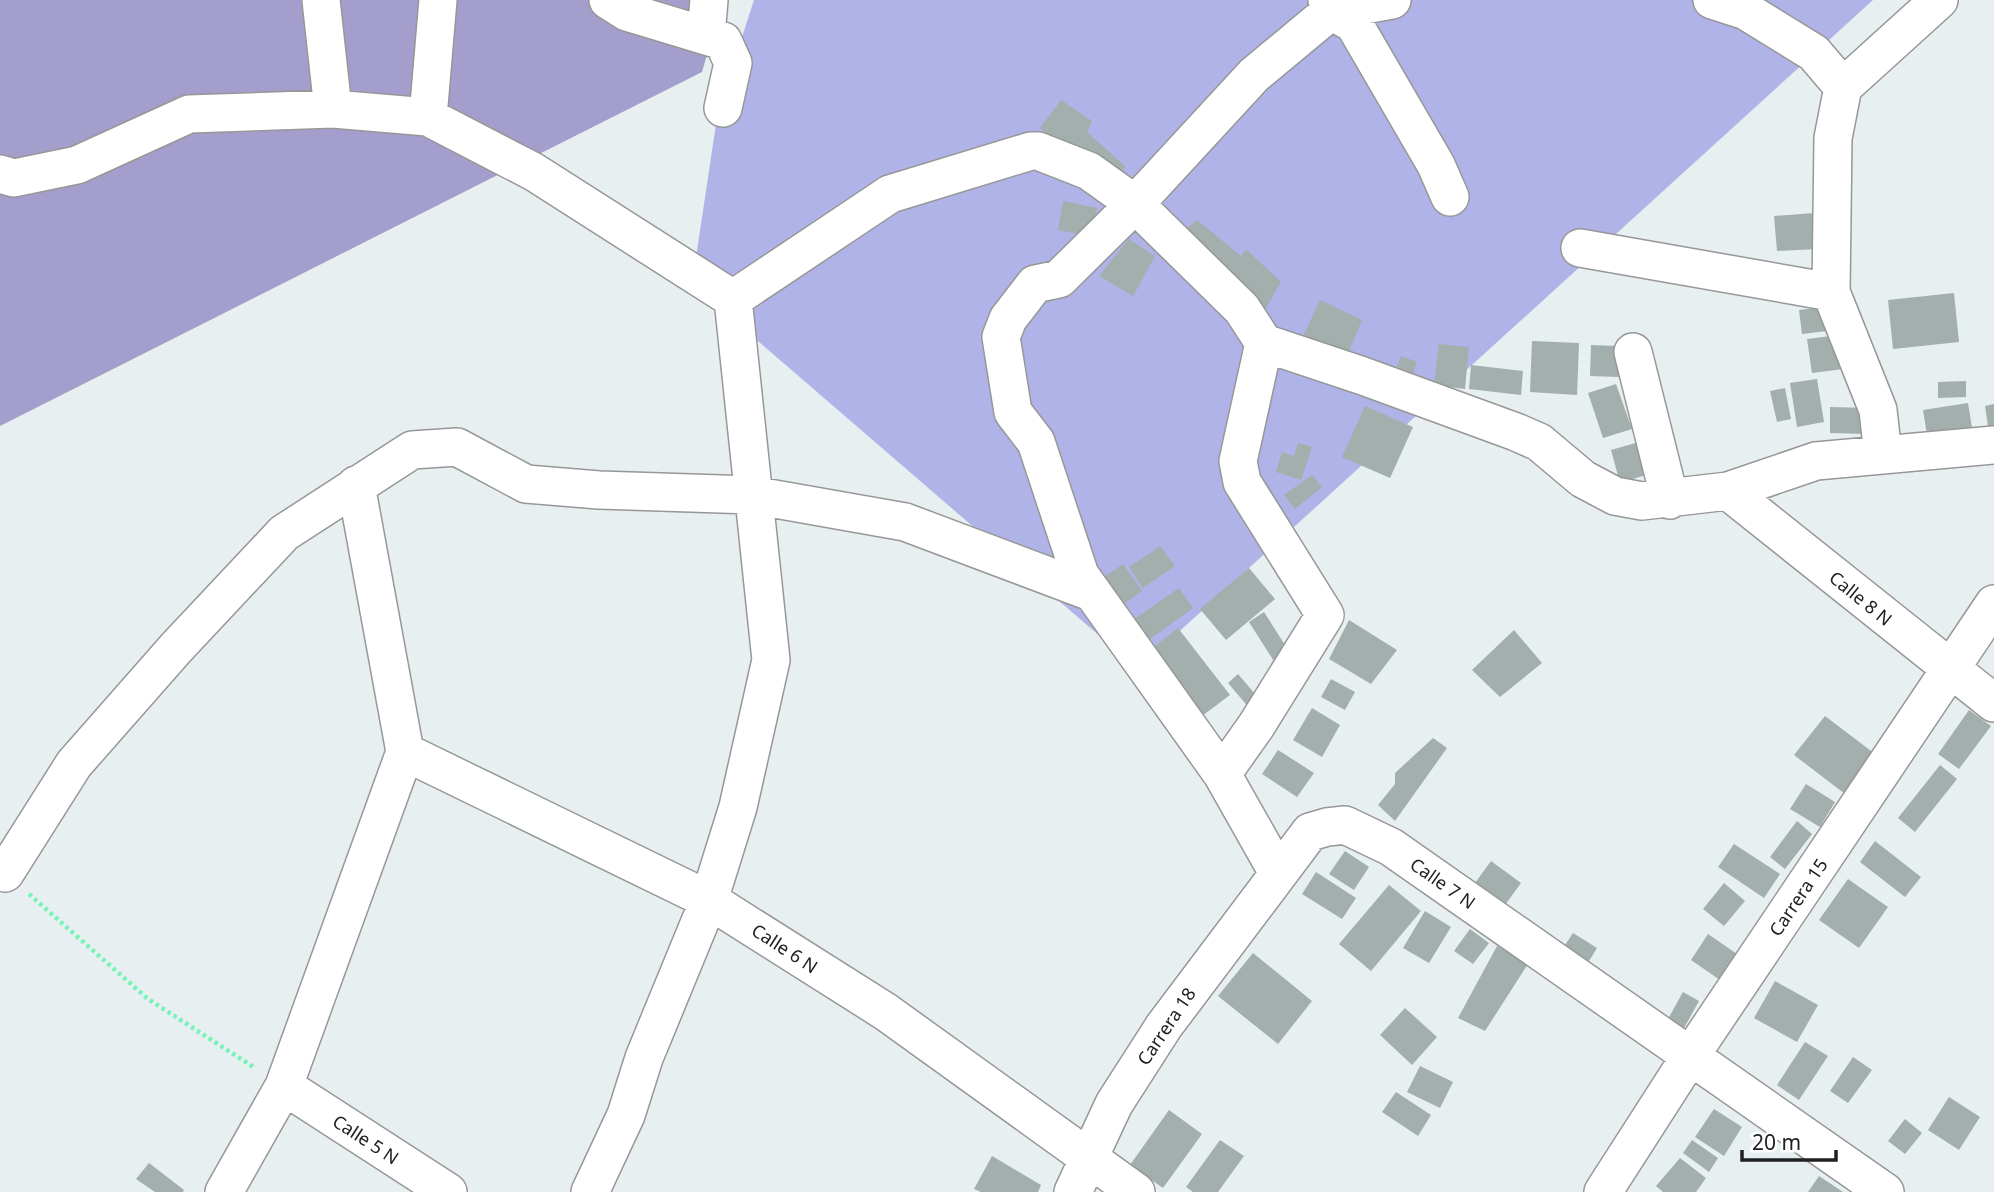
<svg xmlns="http://www.w3.org/2000/svg" width="1994" height="1192" viewBox="0 0 1994 1192" font-family="'Noto Sans',sans-serif">
	<style>
		.grass { fill: #b0b3e7 }
		.forest { fill: #a49ecd }
		.building { fill: #a2afac }
		.lines { fill: none; stroke-linecap: round; stroke-linejoin: round }
		.street-casing { stroke: #979797; stroke-width: 40 }
		.path { stroke: #75f3b8; stroke-width: 4.5; stroke-dasharray: 3.5 3.5; stroke-linecap: butt }
		.street { stroke: #fff; stroke-width: 37 }
		.labels { text-anchor: middle; dominant-baseline: central; stroke-width: 7; stroke-linejoin: round; paint-order: stroke }
		.street-label { font-size: 18px; fill: #202020; stroke: #fff }
	</style>
	<rect width="100%" height="100%" fill="#e7eff0"/>
	<path class="grass" d="M754,0H1873L1138,669L692,284L718,111Z"/>
	<path class="forest" d="M0,0H723L702,72L0,426Z"/>
	<path class="building" d="M1061,100L1092,121L1087,132L1125,166L1116,188L1040,128Z
		M1063,201L1097,208L1092,237L1058,230Z
		M1814,213L1817,249L1777,251L1774,216Z
		M1197,220L1241,256L1246,249L1281,282L1266,308L1173,239Z
		M1129,239L1155,256L1133,296L1099,276Z
		M1954,293L1959,342L1893,349L1888,300Z
		M1320,300L1362,320L1344,363L1299,345Z
		M1824,307L1827,331L1802,334L1799,310Z
		M1839,335L1843,369L1812,373L1807,339Z
		M1532,341L1579,343L1577,395L1530,392Z
		M1439,344L1469,347L1465,389L1434,385Z
		M1591,345L1619,346V377L1590,376Z
		M1401,356L1417,362L1411,381L1394,375Z
		M1471,365L1523,371L1521,395L1469,389Z
		M1817,379L1824,422L1797,427L1790,383Z
		M1966,381V397L1938,398V382Z
		M1616,384L1632,429L1603,438L1588,393Z
		M1785,388L1791,419L1777,422L1770,391Z
		M1968,403L1973,434L1928,441L1923,410Z
		M1994,404V432L1989,433L1985,406Z
		M1365,406L1413,427L1390,478L1342,457Z
		M1830,407L1867,408L1866,434L1830,433Z
		M1639,442L1649,474L1620,483L1611,450Z
		M1298,443L1312,447L1301,480L1276,472L1282,452L1294,456Z
		M1312,475L1322,487L1295,509L1284,495Z
		M1160,546L1175,566L1143,588L1129,567Z
		M1123,564L1142,591L1114,611L1094,584Z
		M1249,568L1275,599L1226,640L1200,609Z
		M1179,588L1193,608L1143,644L1129,623Z
		M1264,612L1292,656L1277,666L1249,622Z
		M1349,620L1397,650L1371,684L1329,659Z
		M1178,628L1230,695L1198,719L1146,653Z
		M1514,630L1542,663L1500,697L1472,670Z
		M1238,674L1261,701L1250,709L1228,683Z
		M1331,679L1355,692L1345,710L1321,697Z
		M1312,708L1340,725L1322,757L1293,740Z
		M1969,710L1991,726L1959,769L1938,754Z
		M1825,716L1879,757L1849,797L1794,755Z
		M1433,738L1447,748L1395,821L1378,805L1395,784V773Z
		M1278,750L1314,773L1297,797L1262,774Z
		M1940,765L1957,779L1915,832L1898,818Z
		M1806,784L1835,802L1820,827L1790,809Z
		M1797,821L1812,834L1785,869L1770,857Z
		M1875,841L1921,877L1905,897L1860,862Z
		M1734,844L1780,874L1764,898L1718,867Z
		M1345,851L1369,867L1354,890L1329,874Z
		M1491,861L1521,883L1505,905L1475,883Z
		M1316,872L1356,898L1342,919L1302,894Z
		M1848,879L1888,907L1859,948L1819,920Z
		M1724,883L1745,901L1724,926L1703,909Z
		M1389,885L1421,911L1371,971L1339,944Z
		M1425,911L1451,927L1429,963L1403,948Z
		M1470,929L1489,943L1473,964L1454,951Z
		M1573,933L1597,948L1586,966L1561,951Z
		M1708,934L1737,954L1720,980L1691,960Z
		M1497,946L1528,964L1485,1031L1458,1018Z
		M1253,953L1312,1001L1278,1044L1218,996Z
		M1775,981L1818,1005L1797,1042L1754,1018Z
		M1683,992L1699,1001L1684,1028L1668,1019Z
		M1405,1008L1437,1037L1412,1065L1380,1035Z
		M1805,1042L1828,1056L1799,1100L1777,1085Z
		M1853,1057L1872,1070L1848,1103L1830,1091Z
		M1420,1066L1453,1082L1440,1108L1407,1092Z
		M1396,1092L1431,1115L1418,1136L1382,1112Z
		M1949,1097L1980,1117L1959,1150L1928,1130Z
		M1714,1109L1742,1127L1724,1156L1695,1137Z
		M1169,1110L1202,1134L1163,1188L1130,1165Z
		M1905,1119L1922,1133L1905,1154L1888,1141Z
		M1220,1140L1244,1156L1218,1192H1193L1186,1187Z
		M1692,1140L1718,1158L1709,1172L1683,1153Z
		M992,1156L1041,1185L1038,1192H981L974,1189Z
		M1680,1158L1706,1178L1696,1192H1663L1656,1186Z
		M149,1163L184,1190L183,1192H155L136,1179Z
		M1819,1176L1843,1192H1808Z"/>
	<g class="lines">
		<g class="street-casing">
			<path id="street" d="M321,0L333,109
				M608,0L627,12L723,41L733,63L723,108
				M1327,0L1331,11L1354,24L1436,165L1450,197
				M1712,0L1746,11L1814,53L1843,87
				M706,36L709,0
				M428,117L438,0
				M0,174L14,178L77,165L189,114L333,109L428,117L534,172L733,299
				M1580,248L1831,292
				M733,299L890,194L1031,151H1038L1089,171L1135,204L1242,309L1264,343L1363,376L1516,432L1539,442L1583,479L1615,496L1642,501L1728,491L1816,461L1994,445
				M1633,352L1670,500
				M1883,455L1878,410L1831,292L1833,138L1843,87L1939,0
				M1728,491L1994,703
				M405,752L709,900L886,1012L1136,1192
				M1222,774L1256,726L1325,615L1242,482L1238,461L1264,343
				M0,867L5,873L74,764L176,648L284,533L412,450L457,447L526,484L599,490L752,495L905,522L1091,592
				M1278,873L1222,774L1080,575L1036,442L1013,412L1001,337L1008,319L1035,284L1059,279L1135,204L1254,75L1331,11L1392,0
				M284,1086L448,1192
				M224,1192L284,1086L405,752L356,485
				M590,1192L626,1115L644,1058L709,900L738,807L771,660L733,299
				M1073,1192L1114,1104L1164,1026L1310,832L1327,827L1345,825L1391,847L1885,1192
				M1603,1192L1691,1055L1994,604"/>
		</g>
		<path class="path" d="M29,894L148,999L255,1068"/>
		<use href="#street" class="street"/>
	</g>
	<g class="labels">
		<g class="street-label">
			<text transform="translate(1861 598) rotate(39)">Calle 8 N</text>
			<text transform="translate(1443 883) rotate(35)">Calle 7 N</text>
			<text transform="translate(1798 897) rotate(-56)">Carrera 15</text>
			<text transform="translate(785 948) rotate(33)">Calle 6 N</text>
			<text transform="translate(1166 1026) rotate(-56)">Carrera 18</text>
			<text transform="translate(366 1139) rotate(33)">Calle 5 N</text>
		</g>
	</g>
	<path d="M1742 1150v10h94v-10" fill="none" stroke="#202020" stroke-width="3.5"/>
	<text x="1752" y="1150" font-size="21" fill="#202020" stroke="#ffffff" stroke-width="5" paint-order="stroke">20 m</text>
</svg>
